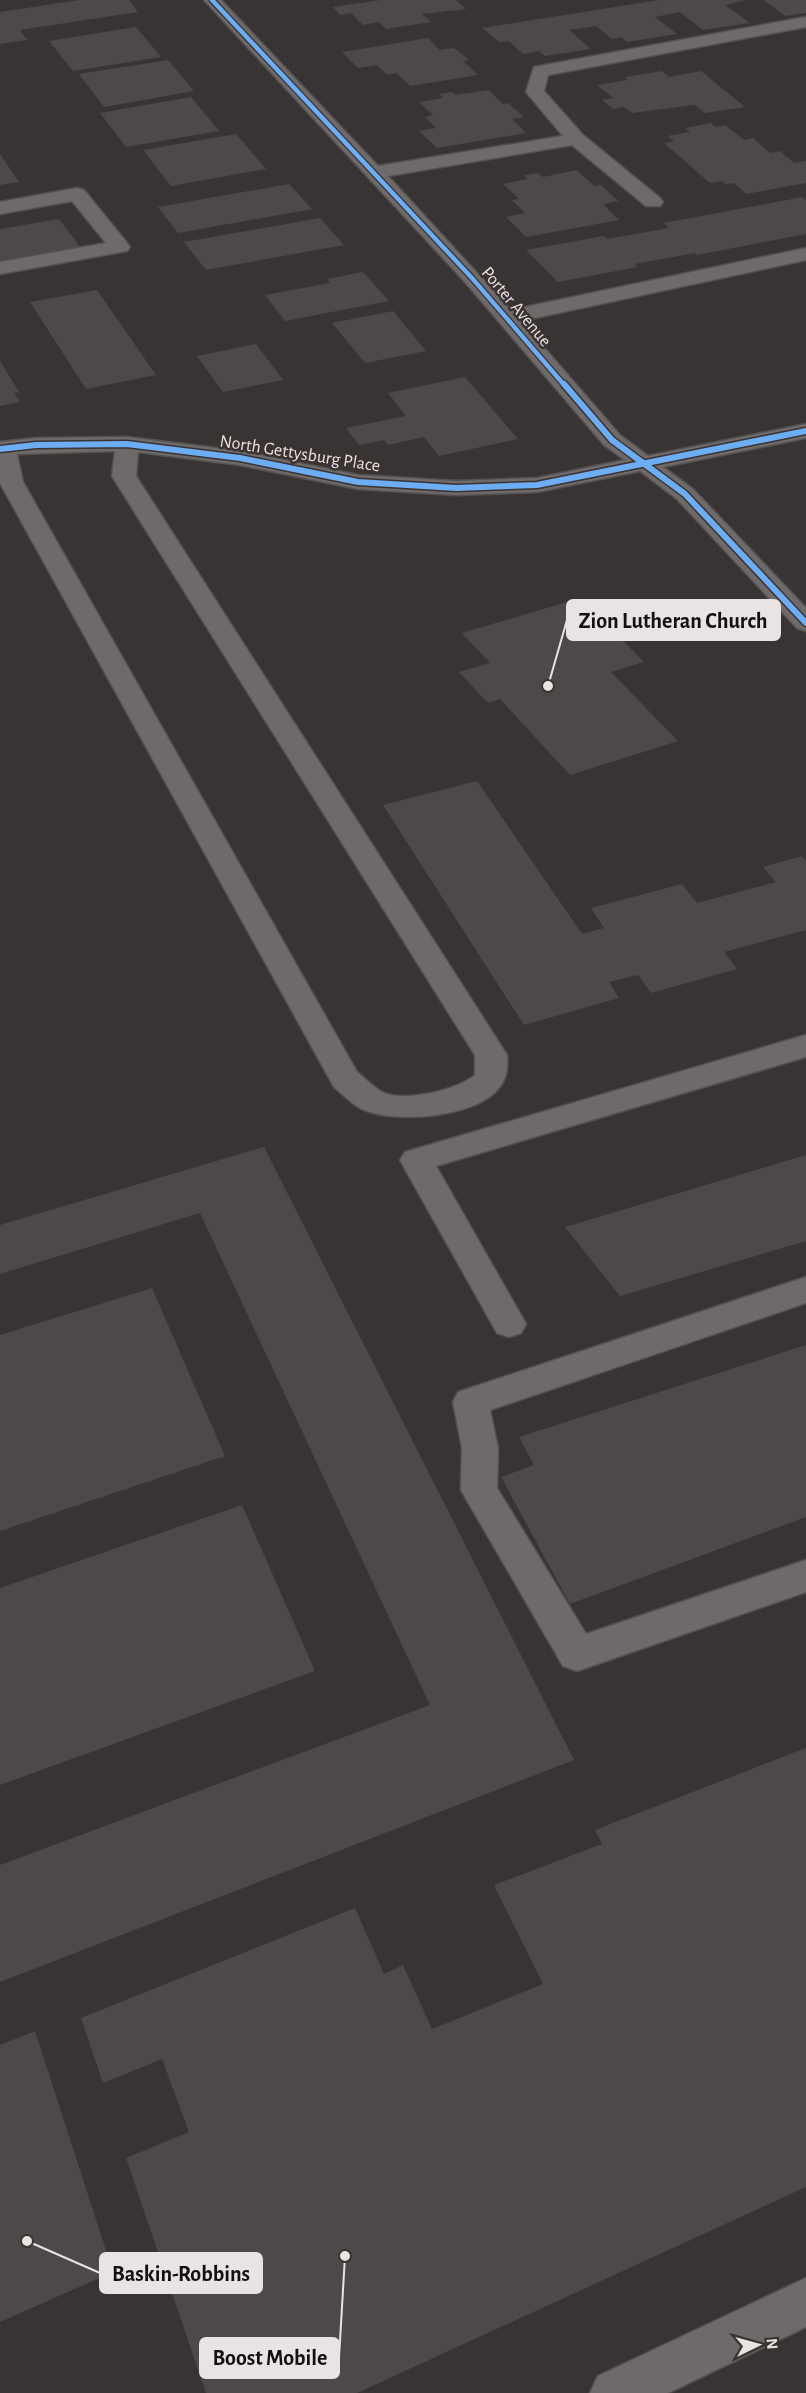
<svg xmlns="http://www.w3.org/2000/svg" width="806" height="2393" viewBox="0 0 806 2393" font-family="'Alegreya Sans',sans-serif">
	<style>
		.building { fill: #4d4949 }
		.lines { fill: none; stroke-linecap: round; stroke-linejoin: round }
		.minor-casing { stroke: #555050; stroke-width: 3 }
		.minor { fill: #6e6a6a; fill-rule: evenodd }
		.cycleway-far1-casing { stroke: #3b3232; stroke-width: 7 }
		.cycleway-casing { stroke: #3b3232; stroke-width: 9 }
		.cycleway-far1 { stroke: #6dadf4; stroke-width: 4.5 }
		.cycleway { stroke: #6dadf4; stroke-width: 6 }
		.labels { text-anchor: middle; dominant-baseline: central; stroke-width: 5; stroke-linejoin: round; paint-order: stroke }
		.far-street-label { font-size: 18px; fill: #e9e3e3; stroke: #3b3232 }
		.leader { fill: none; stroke: #e9e3e3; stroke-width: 2 }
		.callout-dot { fill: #e9e3e3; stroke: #3b3232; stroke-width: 2 }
		.callout { fill: #e9e3e3; stroke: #e9e3e3; stroke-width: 2 }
		.callout-label { font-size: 22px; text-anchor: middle; font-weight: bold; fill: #111 }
	</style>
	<rect width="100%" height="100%" fill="#393434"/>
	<path class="building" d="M79,0H129L138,12L20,30L27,40L0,44V12Z
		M381,0H456L466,9L422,14L431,22L386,29L379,22L363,25L351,13L340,15L333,7Z
		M659,0H746L725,5L750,23L703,30L680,12L655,17L677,34L627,42L621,37L612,39L596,26L569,30L591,49L545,56L539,51L523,54L509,41L499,42L482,28Z
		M764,0H806V13L785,16Z
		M136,27L161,57L73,71L49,41Z
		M428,38L440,50L454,48L469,60L463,61L478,75L410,86L396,73L387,75L377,65L358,68L342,52Z
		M168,60L194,91L104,107L79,74Z
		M662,71L669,77L701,71L745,107L705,113L695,105L632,113L624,107L613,109L602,100L613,98L597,85L628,80L625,77Z
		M489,90L503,104L508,103L524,117L512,119L526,133L437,148L419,131L436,128L425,117L433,115L419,102L443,98L439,94L452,92L456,95Z
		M191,97L219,131L126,147L100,113Z
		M711,123L715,127L725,125L744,140L753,138L770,153L780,151L794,163L806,161V183L746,194L734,183L726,184L722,181L710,183L664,143L674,141L667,136L690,132L685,128Z
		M236,134L266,169L171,186L143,150Z
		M0,154L19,182L0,185Z
		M577,170L594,186L601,185L618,201L603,204L619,220L526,237L506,217L525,213L512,200L519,199L503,184L528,179L524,175L538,173L543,177Z
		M289,184L312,209L178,233L158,207Z
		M803,197L806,200V234L697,255L695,253L635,264L638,267L558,282L526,250L604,236L608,239L669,228L664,223Z
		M320,218L344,245L206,270L184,242Z
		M59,219L81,248L0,262V229Z
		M363,272L389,301L285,321L265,295L330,283L327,279Z
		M97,290L156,375L86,389L30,302Z
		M393,311L426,351L365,363L332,323Z
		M256,344L283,380L223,392L197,356Z
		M0,361L19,392L14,393L20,402L0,406Z
		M465,377L518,439L439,456L424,437L388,445L384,440L359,445L346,428L406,416L388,393Z
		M567,602L598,634L612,630L644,662L611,672L678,741L570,775L500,699L488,703L459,672L490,663L462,633Z
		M477,781L582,934L604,928L591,908L682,884L697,903L776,882L763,867L802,856L806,861V930L724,952L737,969L651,993L638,975L609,982L619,998L524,1025L383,805Z
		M264,1147L574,1760L0,1982V1865L430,1705L200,1213L0,1274V1225Z
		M806,1155V1241L620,1296L565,1227Z
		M152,1288L225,1456L0,1531V1335Z
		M806,1345V1517L570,1604L501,1477L534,1465L519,1437Z
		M242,1505L315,1671L0,1785V1588Z
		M806,1748V2187L357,2393H206L126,2158L189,2132L162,2059L103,2083L81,2018L355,1908L384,1974L403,1965L432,2029L543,1984L494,1885L602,1844L595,1830Z
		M35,2031L113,2272L0,2322V2045Z"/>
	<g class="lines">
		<g class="minor-casing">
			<path id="minor" d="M204,0H221L378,166L563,136L526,92L534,67L806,17V27L548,75L544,91L583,135L660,198L663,202L660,206H646L572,145L388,176L511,310L806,248V260L521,321L620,435L648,456L806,424V438L663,467L693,489L806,608V631L797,628L677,499L640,471L537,492L456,495L358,489L240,465L138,452L136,476L507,1055C508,1068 507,1079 498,1089C475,1117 399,1123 367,1111C354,1107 344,1095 334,1087L0,483V442L36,438L127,437L240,451L358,475L456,481L537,478L625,460L604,445L465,282ZM115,451L112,476L475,1055V1075C458,1090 403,1103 382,1092C373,1087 365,1078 357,1072L23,482L17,454Z
				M77,188L84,190L127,243L130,247L127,251L0,274V262L106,243L72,201L0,214V202Z
				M806,1035V1057L436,1166L526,1324L521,1333L509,1337L497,1333L400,1160L405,1152Z
				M806,1277V1303L490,1410L498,1448L497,1488L586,1634L806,1560V1592L577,1671L563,1666L461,1490L462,1448L453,1402L458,1392Z
				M806,2278V2327L668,2393H590L598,2376Z"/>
		</g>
		<use href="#minor" class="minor"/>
		<g class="cycleway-far1-casing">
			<path id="cycleway-far1" d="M212,0L472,278L565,386"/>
		</g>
		<g class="cycleway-casing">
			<path id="cycleway" d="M564,384L612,440L685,494L806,623
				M0,449L36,445L127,444L240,458L358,482L456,488L537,485L806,431"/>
		</g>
		<use href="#cycleway-far1" class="cycleway-far1"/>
		<use href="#cycleway" class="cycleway"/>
	</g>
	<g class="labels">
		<g class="far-street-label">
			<text transform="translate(516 307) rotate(50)">Porter Avenue</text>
			<text transform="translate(300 454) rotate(9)">North Gettysburg Place</text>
		</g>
	</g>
	<path class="leader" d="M548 686L567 620M27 2241L100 2273M345 2256L339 2358"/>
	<g class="callout-dot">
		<circle cx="548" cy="686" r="6"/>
		<circle cx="27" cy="2241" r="6"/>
		<circle cx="345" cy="2256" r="6"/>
	</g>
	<g class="callout">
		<rect x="567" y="600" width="213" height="40" rx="6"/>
		<rect x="100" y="2253" width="162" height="40" rx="6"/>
		<rect x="200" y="2338" width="139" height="40" rx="6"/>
	</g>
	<g class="callout-label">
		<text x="673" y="628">Zion Lutheran Church</text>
		<text x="181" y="2281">Baskin-Robbins</text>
		<text x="270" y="2365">Boost Mobile</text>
	</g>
	<g transform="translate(758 2345) rotate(85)" stroke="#3b3232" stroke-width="4.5" paint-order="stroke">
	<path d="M0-4.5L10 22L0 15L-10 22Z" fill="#e9e3e3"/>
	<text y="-9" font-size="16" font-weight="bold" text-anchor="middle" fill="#e9e3e3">N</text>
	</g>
</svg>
